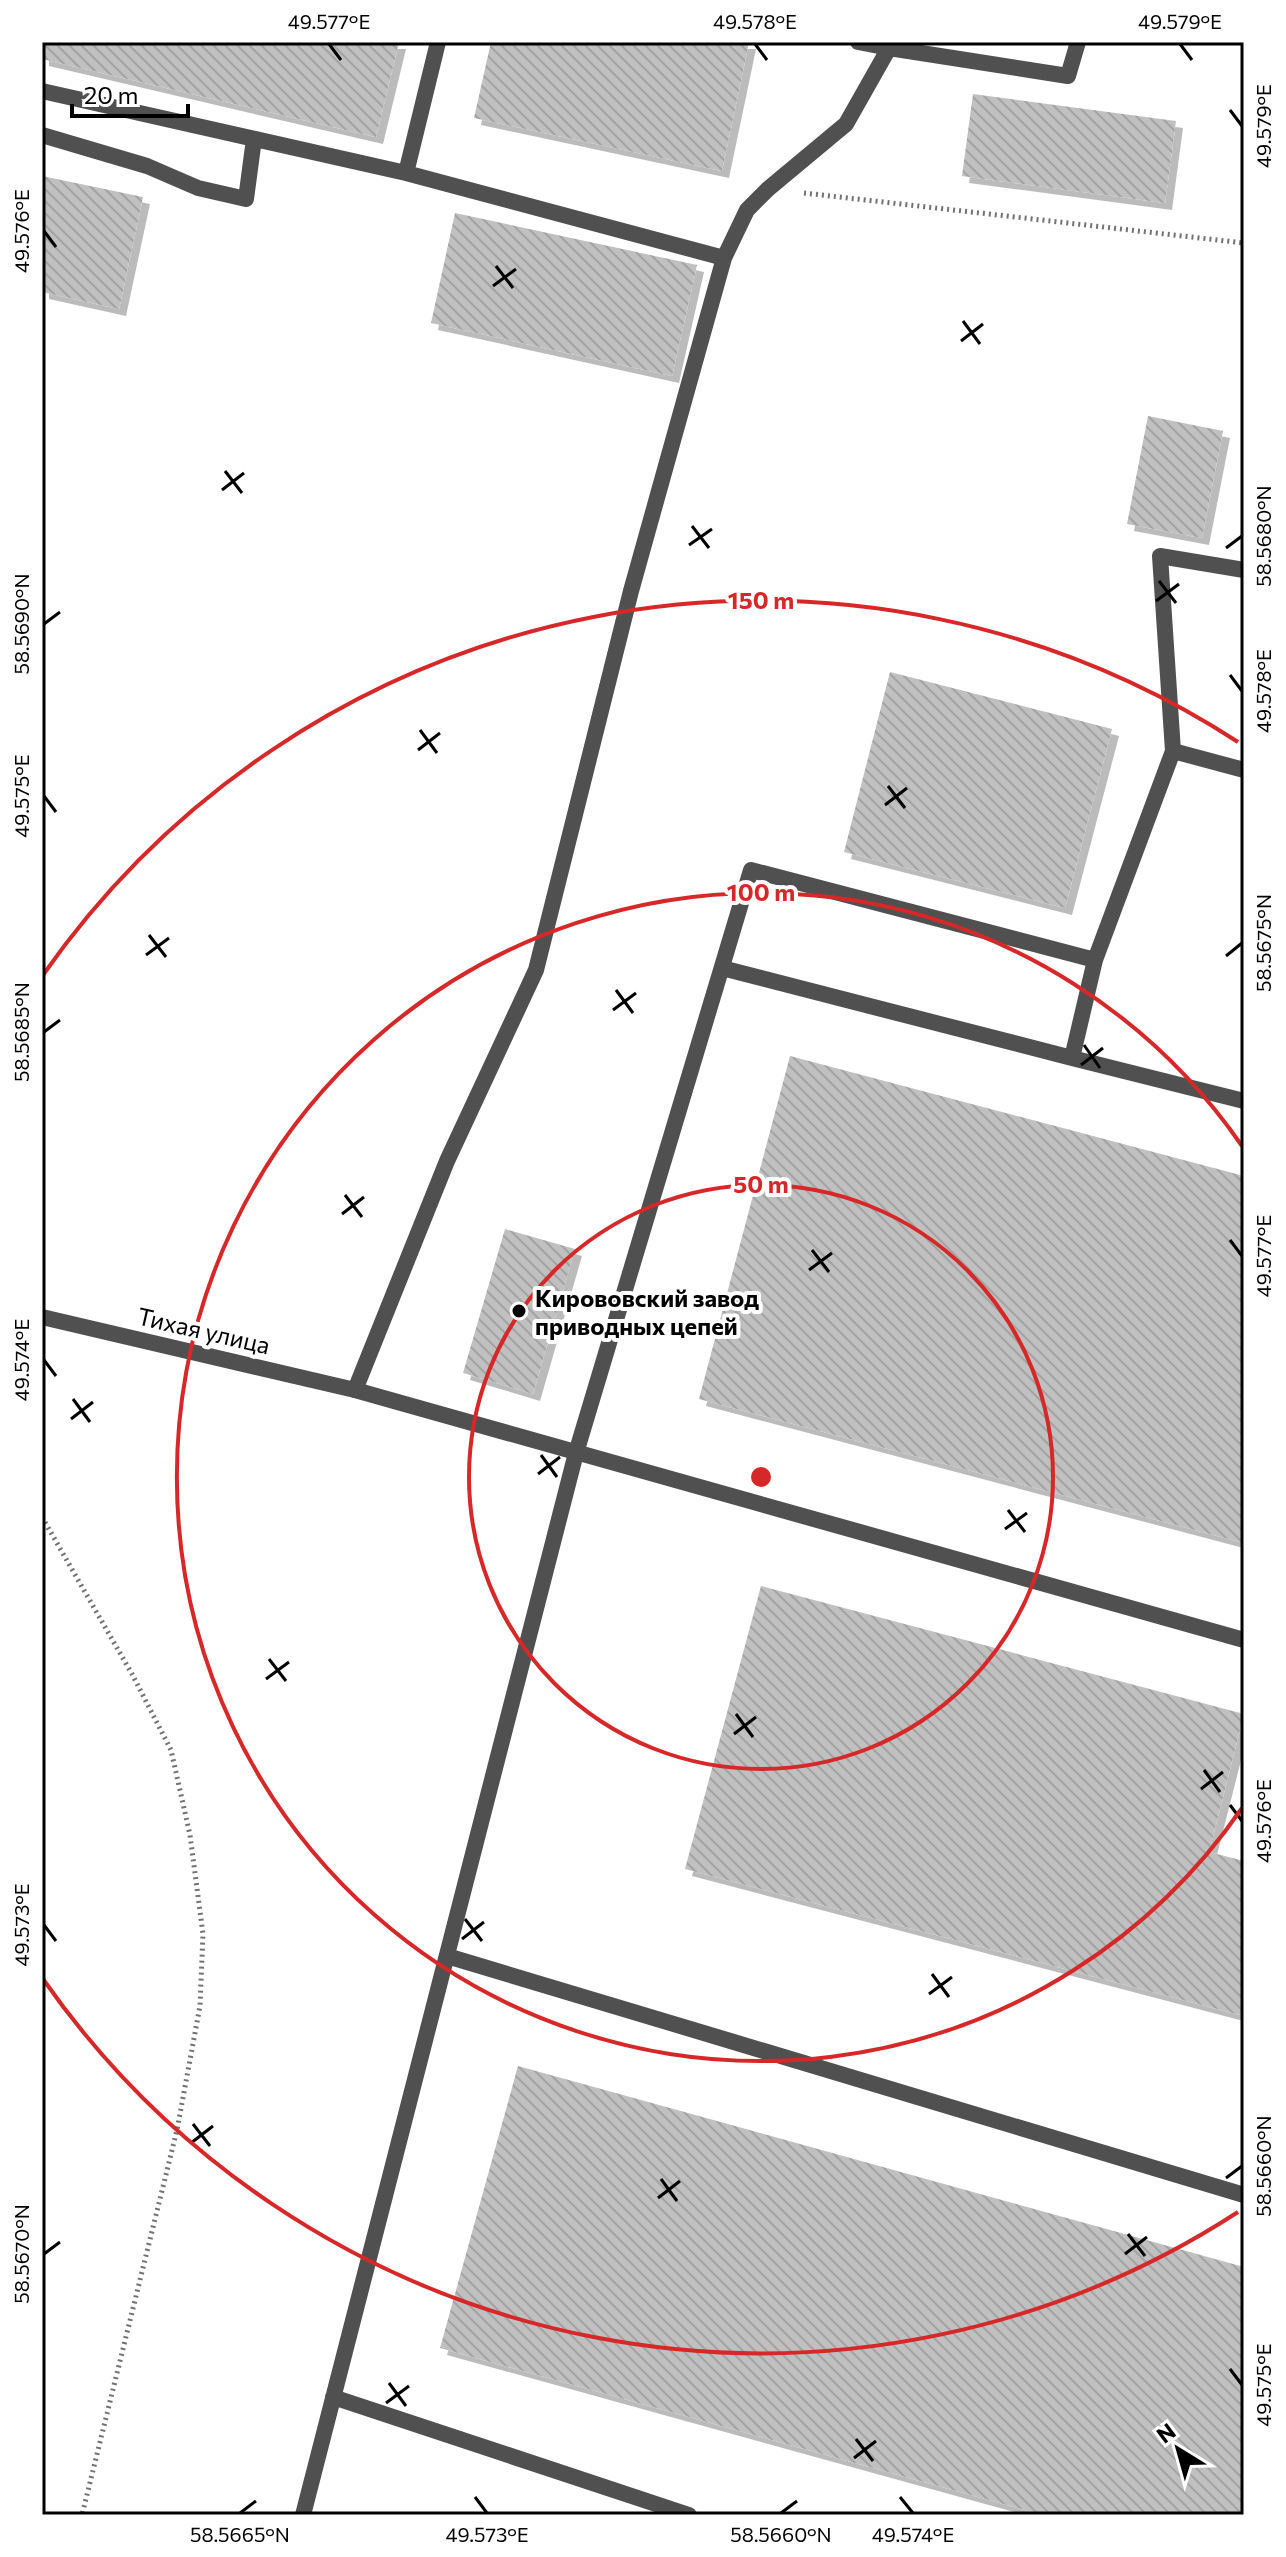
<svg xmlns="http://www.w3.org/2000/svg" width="1286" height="2557" viewBox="0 0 1286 2557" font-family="Commissioner,sans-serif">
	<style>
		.building { fill: url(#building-back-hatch); filter: url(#shadow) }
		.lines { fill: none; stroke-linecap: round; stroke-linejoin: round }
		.path { stroke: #727272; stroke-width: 5; stroke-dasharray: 2 4; stroke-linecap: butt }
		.lane { stroke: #505050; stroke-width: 16 }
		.street { stroke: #505050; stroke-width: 16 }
		.ticks { fill: none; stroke: #000; stroke-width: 3 }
		.ring { fill: none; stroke: #d62828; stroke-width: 4 }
		.poi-dot { fill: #000; stroke: #fff; stroke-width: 3 }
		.labels { text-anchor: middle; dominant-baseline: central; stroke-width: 8; stroke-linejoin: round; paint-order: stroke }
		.poi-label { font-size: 24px; font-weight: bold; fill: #000; stroke: #fff; text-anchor: start }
		.street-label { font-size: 24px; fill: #000; stroke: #fff }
		.centre { fill: #d62828; stroke: #fff; stroke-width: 4 }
		.ring-label { font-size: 24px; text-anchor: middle; font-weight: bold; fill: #d62828; stroke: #fff; stroke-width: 8; stroke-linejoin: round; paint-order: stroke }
		.neatline { fill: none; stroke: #000; stroke-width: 3 }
		.ticks-label { font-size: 20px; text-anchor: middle; fill: #000 }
	</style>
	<defs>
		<pattern id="building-back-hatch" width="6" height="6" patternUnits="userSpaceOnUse" patternTransform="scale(2)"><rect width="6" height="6" fill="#c0c0c0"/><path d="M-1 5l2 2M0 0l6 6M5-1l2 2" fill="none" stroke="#a3a3a3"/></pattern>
		<filter id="shadow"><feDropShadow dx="7" dy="7" stdDeviation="0" flood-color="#0004"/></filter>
	</defs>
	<rect width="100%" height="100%" fill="#fff"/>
	<path class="building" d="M42,42H399L376,137L42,59Z
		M491,42H749L722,171L474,118Z
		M973,94L1176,121L1165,203L962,176Z
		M42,176L143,197L119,309L42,292Z
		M455,213L697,265L672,376L431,323Z
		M1148,416L1223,431L1202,538L1127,524Z
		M890,672L1112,729L1065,908L844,852Z
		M790,1056L1244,1176V1543L699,1399Z
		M505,1229L575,1249L533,1394L463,1373Z
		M761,1586L1244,1714L1209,1852L1244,1861V2016L685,1869Z
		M518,2066L1244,2267V2515H1043L440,2348Z"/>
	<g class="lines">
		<path class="path" d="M804,193L1244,243
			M42,1517L132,1674L171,1750L190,1835L203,1934L200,2006L177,2130L82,2515"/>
		<path class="lane" d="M438,42L406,173L724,258
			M858,42L889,48
			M1078,42L1068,76L889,48L846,124L768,189L747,210L724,258L631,591L536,970L447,1161L355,1390L1244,1640
			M42,91L406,173
			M42,135L147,166L198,188L246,199L254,139
			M1244,570L1160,556L1173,751L1095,960L1072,1058L1244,1101
			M1173,751L1244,770
			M722,968L1072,1058
			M447,1956L1244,2195
			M333,2397L689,2515
			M303,2515L576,1453L751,870L1095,960"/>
		<path class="street" d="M42,1317L355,1390"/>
	</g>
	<path class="ticks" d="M329,44L341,60M755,44L767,60M1180,44L1192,60M1230,110L1242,126M44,231L56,247M496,266L513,288M493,286L516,269M963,321L980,344M961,341L983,324M225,471L242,493M222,490L244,473M692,526L709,548M689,545L712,529M1226,548L1242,536M1159,581L1176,603M1156,601L1179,584M44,624L60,612M1230,675L1242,691M420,730L437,753M418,750L440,733M888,786L905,808M44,796L56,812M885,805L907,788M149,935L166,957M146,955L169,938M1226,956L1242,943M616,990L633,1013M613,1010L636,993M44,1032L60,1020M1084,1045L1100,1068M1081,1065L1103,1048M345,1195L362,1217M342,1214L364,1197M1230,1240L1242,1256M812,1250L829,1272M809,1270L832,1253M44,1360L56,1376M73,1399L90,1422M71,1419L93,1402M541,1455L557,1477M538,1474L560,1457M1008,1510L1025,1532M1005,1529L1027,1513M269,1659L286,1681M266,1679L289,1662M736,1714L753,1737M734,1734L756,1717M1204,1770L1220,1792M1201,1789L1223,1772M1230,1805L1242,1821M465,1919L482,1941M44,1925L56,1941M462,1939L484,1922M932,1974L949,1997M929,1994L952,1977M193,2124L210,2146M191,2143L213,2126M1226,2178L1242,2166M661,2179L677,2201M658,2198L680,2181M1128,2234L1145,2256M44,2254L60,2242M1125,2254L1147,2237M1230,2369L1242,2385M389,2383L406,2406M386,2403L409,2386M856,2439L873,2461M854,2458L876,2441M475,2497L487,2513M900,2497L913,2513M240,2513L256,2501M781,2513L797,2501"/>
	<g class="ring">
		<circle cx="761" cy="1477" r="292"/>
		<path d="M1242 1808A584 584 0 1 1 1242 1146"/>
		<path d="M1238 2212A876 876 0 0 1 43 1979M43 975A876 876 0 0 1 1238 742"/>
	</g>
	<circle class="poi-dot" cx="519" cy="1311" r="8"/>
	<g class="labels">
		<g class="poi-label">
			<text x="535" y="1297">Кирововский завод<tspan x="535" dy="28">приводных цепей</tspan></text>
		</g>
		<g class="street-label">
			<text transform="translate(204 1330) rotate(13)">Тихая улица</text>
		</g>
	</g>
	<circle cx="761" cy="1477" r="12" class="centre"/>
	<g class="ring-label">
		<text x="761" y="609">150 m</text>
		<text x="761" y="901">100 m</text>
		<text x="761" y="1193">50 m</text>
	</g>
	<rect width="1286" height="2557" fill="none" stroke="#ffffff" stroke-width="88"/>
	<g transform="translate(1178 2449) rotate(323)" stroke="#ffffff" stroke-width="6" paint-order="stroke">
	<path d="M0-6L14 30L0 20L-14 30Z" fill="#000000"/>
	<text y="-12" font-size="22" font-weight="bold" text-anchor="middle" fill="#000000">N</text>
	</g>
	<path d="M72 104v12h116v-12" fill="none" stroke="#000000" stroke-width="4"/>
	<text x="84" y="104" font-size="24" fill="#000000" stroke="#ffffff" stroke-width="6" paint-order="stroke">20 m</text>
	<rect x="44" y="44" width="1198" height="2469" class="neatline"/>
	<g class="ticks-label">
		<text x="329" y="29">49.577°E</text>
		<text x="755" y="29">49.578°E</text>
		<text x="1180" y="29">49.579°E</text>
		<text transform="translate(1264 126) rotate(-90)" y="7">49.579°E</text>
		<text transform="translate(22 231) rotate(-90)" y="7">49.576°E</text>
		<text transform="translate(1264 536) rotate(-90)" y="7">58.5680°N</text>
		<text transform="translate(22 624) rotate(-90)" y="7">58.5690°N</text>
		<text transform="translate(1264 691) rotate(-90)" y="7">49.578°E</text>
		<text transform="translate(22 796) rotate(-90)" y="7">49.575°E</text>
		<text transform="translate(1264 943) rotate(-90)" y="7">58.5675°N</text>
		<text transform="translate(22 1032) rotate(-90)" y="7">58.5685°N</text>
		<text transform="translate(1264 1256) rotate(-90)" y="7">49.577°E</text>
		<text transform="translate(22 1360) rotate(-90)" y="7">49.574°E</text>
		<text transform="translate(1264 1821) rotate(-90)" y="7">49.576°E</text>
		<text transform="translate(22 1925) rotate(-90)" y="7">49.573°E</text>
		<text transform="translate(1264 2166) rotate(-90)" y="7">58.5660°N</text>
		<text transform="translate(22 2254) rotate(-90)" y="7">58.5670°N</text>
		<text transform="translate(1264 2385) rotate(-90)" y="7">49.575°E</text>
		<text x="240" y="2542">58.5665°N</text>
		<text x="487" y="2542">49.573°E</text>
		<text x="781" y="2542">58.5660°N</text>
		<text x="913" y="2542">49.574°E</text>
	</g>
</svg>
